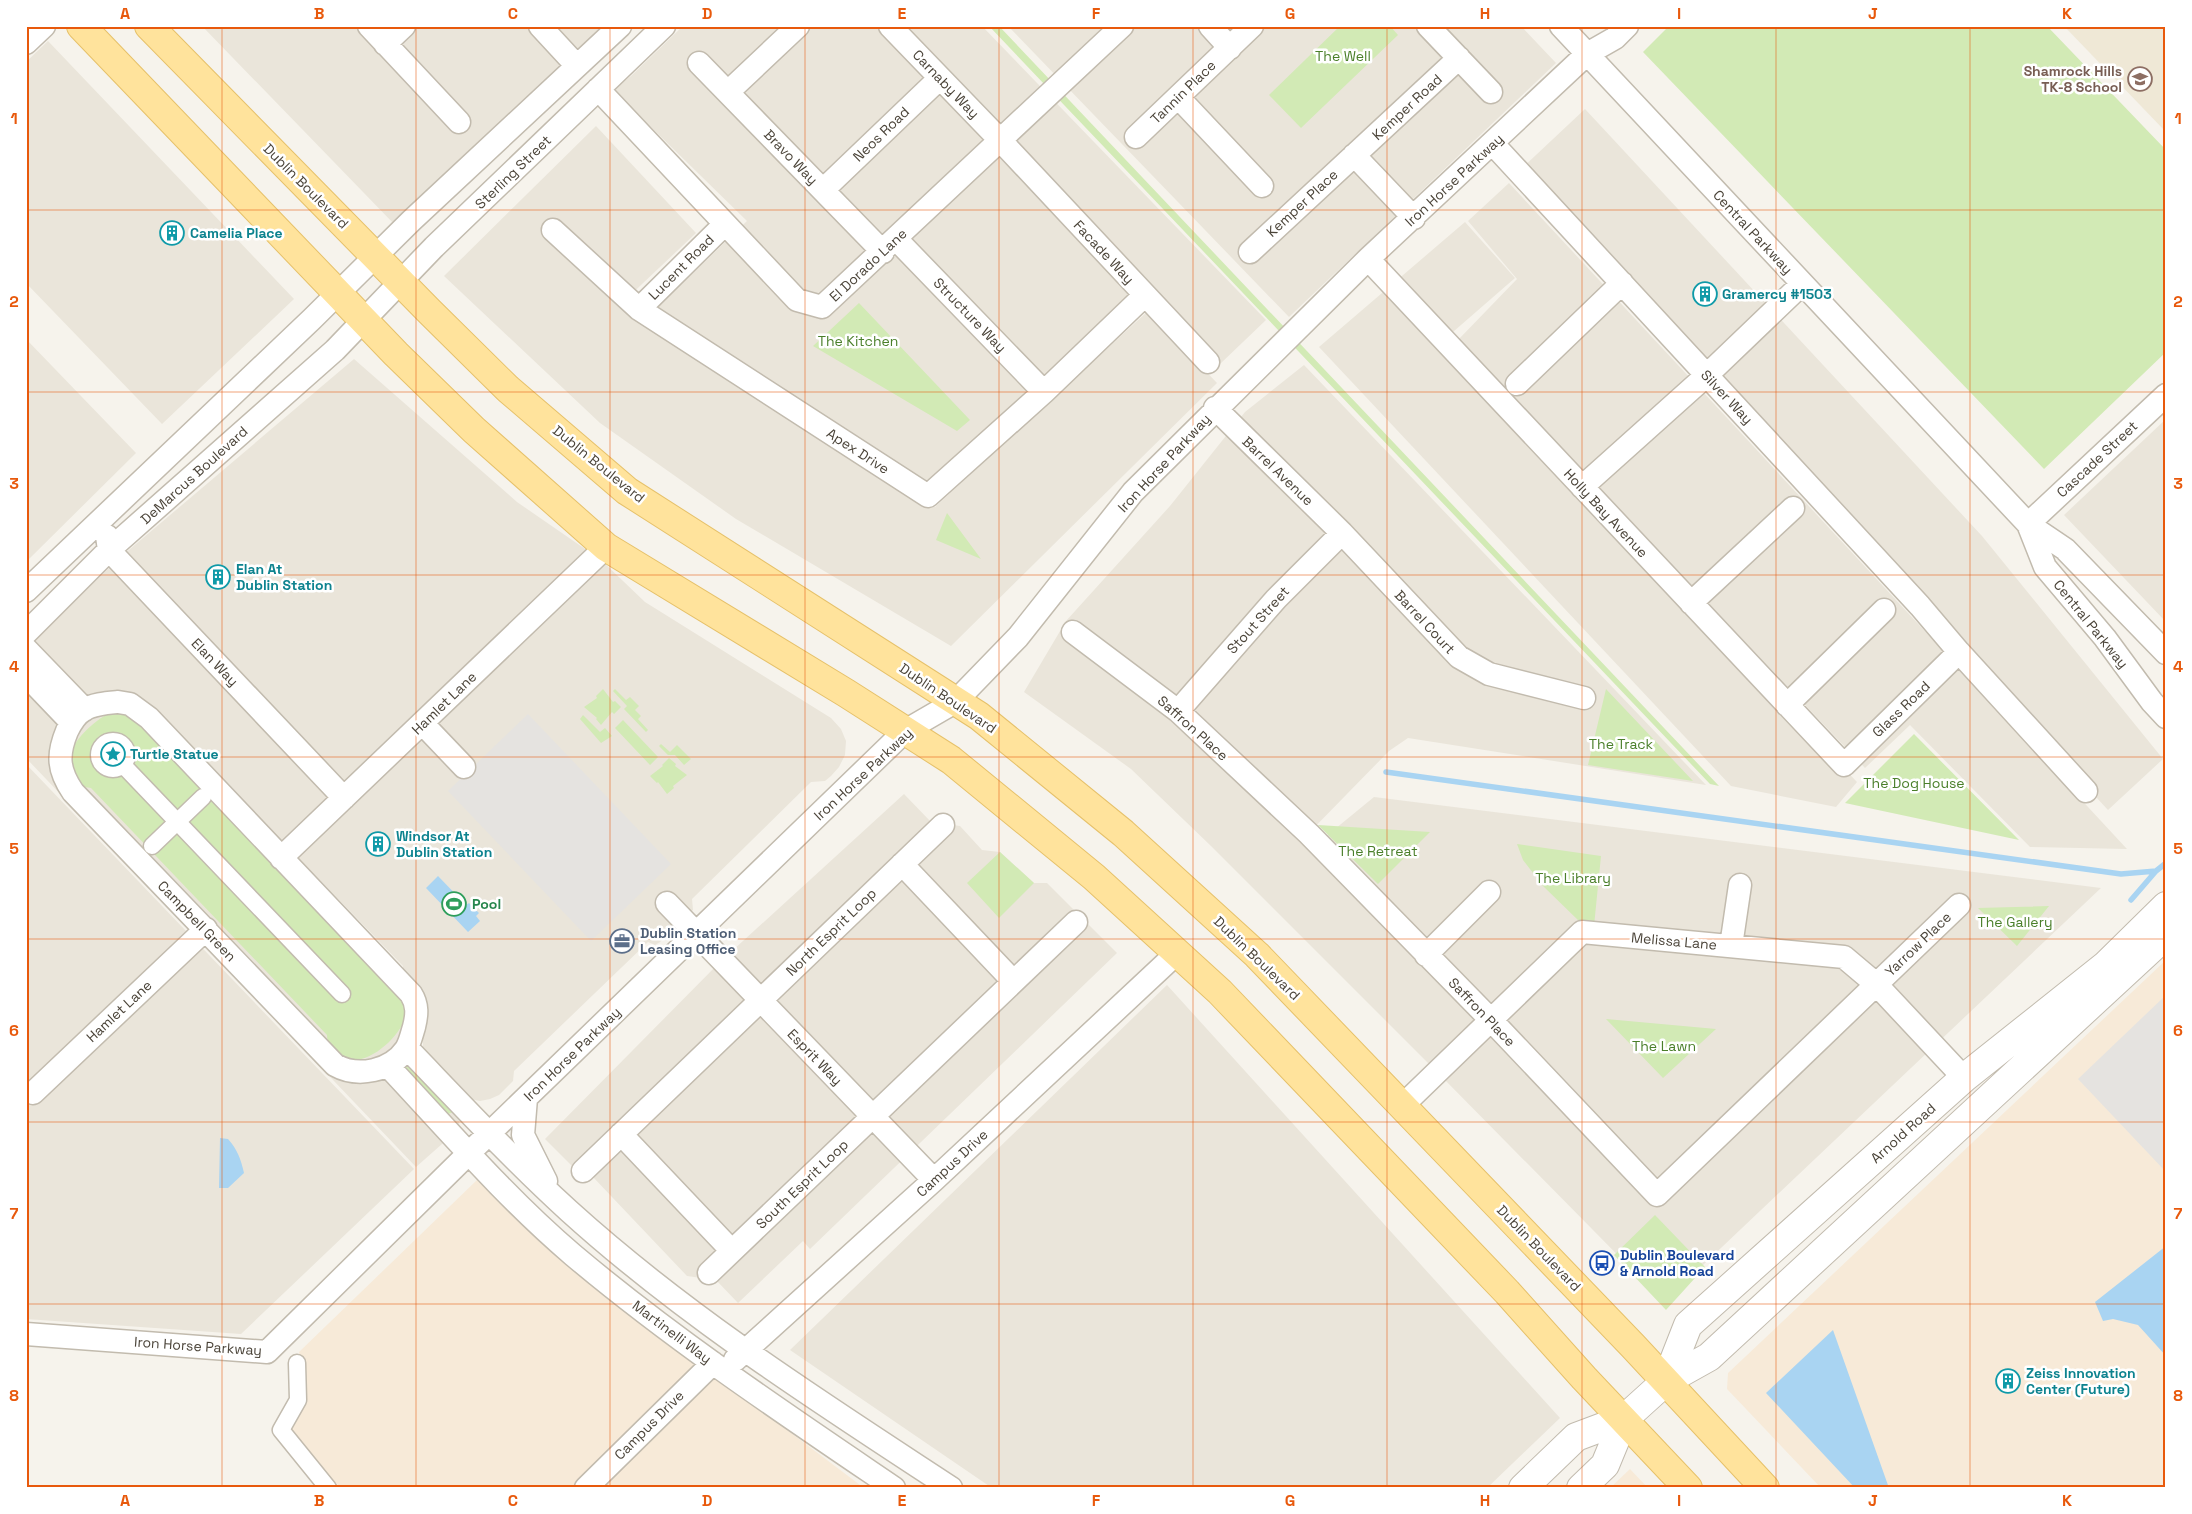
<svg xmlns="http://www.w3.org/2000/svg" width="2192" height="1514" viewBox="0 0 2192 1514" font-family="'Space Grotesk',sans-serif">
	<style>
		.residential { fill: #eae5da }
		.commercial { fill: #f7ead8 }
		.education { fill: #efe8d6 }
		.green { fill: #d2eab5 }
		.parking { fill: #e5e3e0 }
		.water { fill: #a9d4f2 }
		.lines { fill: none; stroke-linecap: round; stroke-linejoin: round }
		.stream { stroke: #a9d4f2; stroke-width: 5.5 }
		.pedestrian-casing { stroke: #c2bbae; stroke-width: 19 }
		.minor-casing { stroke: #c2bbae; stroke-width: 25 }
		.tertiary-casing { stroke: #c2bbae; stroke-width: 30 }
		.primary-casing { stroke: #e6c16a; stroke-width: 30 }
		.pedestrian { stroke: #fff; stroke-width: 16 }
		.minor { stroke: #fff; stroke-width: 22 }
		.tertiary { stroke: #fff; stroke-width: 28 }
		.primary { stroke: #ffe39c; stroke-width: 28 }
		.grid { fill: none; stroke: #e8590c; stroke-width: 1; stroke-opacity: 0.55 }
		.labels { text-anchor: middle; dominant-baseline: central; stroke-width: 5; stroke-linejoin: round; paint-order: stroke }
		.park-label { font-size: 14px; fill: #4a7f2a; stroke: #fff }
		.education-label { font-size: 14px; font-weight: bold; fill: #785e54; stroke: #fff; text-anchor: end }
		.street-label { font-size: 14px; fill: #4b4439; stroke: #fff }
		.culture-label { font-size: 14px; font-weight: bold; fill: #0d838f; stroke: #fff; text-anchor: start }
		.leisure-label { font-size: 14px; font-weight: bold; fill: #27864d; stroke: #fff; text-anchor: start }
		.service-label { font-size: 14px; font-weight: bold; fill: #4e5e75; stroke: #fff; text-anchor: start }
		.transit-label { font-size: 14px; font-weight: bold; fill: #164399; stroke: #fff; text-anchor: start }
		.neatline { fill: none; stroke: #e8590c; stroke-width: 2 }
		.grid-label { font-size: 16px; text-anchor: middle; font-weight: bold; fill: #e8590c }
	</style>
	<rect width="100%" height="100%" fill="#f6f3ec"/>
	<path class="residential" d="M202,26H536L574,67L395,225Z
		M543,26H616L577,63Z
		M683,26H982L1266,320L1220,364L1141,282L931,485L658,307L747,221L613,90L631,76Z
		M1008,26H1521L1556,63L1289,317Z
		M48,41L294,299L162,424L26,283V62Z
		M1585,109L1982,536L2163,759L2108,810L1519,171Z
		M596,126L696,233L622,303L935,507L1148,311L1217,383L951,646L736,519L600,423L444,276Z
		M1509,183L2127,849L2030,847L1910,725L1865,768L1458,340L1517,279L1468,221Z
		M1465,222L1515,278L1438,345L1857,782L1836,807L1731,786L1319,347Z
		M26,339L136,453L26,562Z
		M354,359L517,502L588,551L277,858L412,999L414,1048L460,1108L459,1129L416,1167L26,758V646L123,555Z
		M1304,365L1706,785L1408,738L1389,751L1304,838L1483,1020L1433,1068L1211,846L1131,769L1024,692L1066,621L1170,506L1245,412Z
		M2166,419V622L2064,515Z
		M600,559L645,602L831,718L841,729L846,741L845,755L839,767L831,776L825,781L811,782L692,899L693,910L660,942L655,945L648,942L514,1071L513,1081L499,1095L490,1099L480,1101L470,1099L423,1050V1028L403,971V966L314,874L309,873L300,865L299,858L302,850Z
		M26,764L414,1169L241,1334L26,1319Z
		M904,794L931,822L960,826L982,850L1000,852L1034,883H1047L1117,953L810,1249L803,1241L738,1303L716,1280L687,1276L593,1177L573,1167L545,1139L720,962Z
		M1374,797L2101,888L1664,1302L1442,1077L1504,1023L1324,838Z
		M1167,985L1560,1418L1487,1488H992L790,1350Z"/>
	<path class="commercial" d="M2166,960V1488H1821L1727,1389L1728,1373Z
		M477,1180L569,1265L864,1488H341L286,1432L304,1399L299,1352Z
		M1630,1469L1648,1488H1610Z"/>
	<path class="education" d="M2064,26H2166V132Z"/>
	<path class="green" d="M989,26H999L1719,786L1710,784Z
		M1340,26H1390L1398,35L1301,128L1269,95Z
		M1669,26H2047L2166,150V352L2044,469L1643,52Z
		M859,303L970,420L957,431L813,346Z
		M947,513L981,559L936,540Z
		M603,689L613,702L615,701L621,707L614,714L612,712L601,725L596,719L597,718L584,707L597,698L596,696Z
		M615,689L626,700L630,697L639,706L635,710L641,716L638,719L648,730L646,732L624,709L627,706L613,691Z
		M1606,689L1693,781L1588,765Z
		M114,711L130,712L405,999C405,1005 407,1012 405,1018C398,1041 357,1076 335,1052C330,1046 327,1043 327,1035L91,788L78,786L69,754C78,736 95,719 114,711Z
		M583,715L600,732L605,728L612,736L601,743L580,719Z
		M623,720L658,757L650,765L615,728Z
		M1914,734L2019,840L1845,803Z
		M661,744L670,752L677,745L691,759L684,765L675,755H668L659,746Z
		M669,758L676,764L675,766L687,775L673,786L674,788L667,794L658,782L657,783L650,776L663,766L662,765Z
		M1318,825L1430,832L1378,884Z
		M1517,844L1601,856L1594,926L1579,921L1543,886L1523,860Z
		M1000,852L1034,883L999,918L967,883Z
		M2049,906L2017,946L1978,908Z
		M1606,1019L1716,1029L1663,1078Z
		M408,1064L453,1112L448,1114L404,1071L405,1067Z
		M1655,1215L1705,1267L1666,1310L1614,1255Z"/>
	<path class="parking" d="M528,714L671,864L591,941L448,791Z
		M2166,995V1172L2078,1079Z"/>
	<path class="water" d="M438,876L466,905L469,903L479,913L476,916L480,921L468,932L426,888Z
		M220,1138L228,1139C237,1149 241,1159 244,1173L228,1188H219Z
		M2166,1246V1356L2138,1325L2113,1319L2103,1321L2095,1302Z
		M1833,1330L1889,1488H1855L1766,1393Z"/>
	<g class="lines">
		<path class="stream" d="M1386,772L2121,874L2156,871L2166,863
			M2131,900L2156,871"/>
		<g class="pedestrian-casing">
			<path id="pedestrian" d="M99 755a14 14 0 1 1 28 0a14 14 0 1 1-28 0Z
				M123,765L342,994
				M152,846L203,797
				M297,1363L298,1400L281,1430L328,1488"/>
		</g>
		<g class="minor-casing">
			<path id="minor" d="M369,26L459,122
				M540,26L577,66
				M890,26L1001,141L1208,362
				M1210,26L1230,48
				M1428,26L1491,92
				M1561,26L2028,524L2065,549L2166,653
				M26,43L44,26
				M385,44L404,26
				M699,63L883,252
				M598,89L797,300L822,307L1122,26
				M728,92L798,26
				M1178,97L1262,186
				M1136,137L1252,26
				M1493,144L1920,606L1959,652L2086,791
				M1354,155L1414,218
				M823,190L940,78
				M553,230L639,309L928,496L1044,392L1144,296
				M896,239L1044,392
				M1250,252L1459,58
				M1368,259L1844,765L1959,652
				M639,309L724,225
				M1517,384L1622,283
				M1215,408L1342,533L1459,657L1489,674L1584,698
				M1582,487L1707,375L1802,284
				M2028,524L2045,567L2105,638L2152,702L2166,717
				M2028,524L2166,395
				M107,536L109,550L344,798
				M26,591L312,319L411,221L620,26
				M1691,603L1793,508
				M1073,632L1178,711L1309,834L1491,1020L1657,1195L1959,905
				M26,633L109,550L335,350L434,247L664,26
				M26,649L84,709
				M26,675L71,722
				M118,702L130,704L149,718L411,994C418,1005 417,1015 414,1027C412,1033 410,1043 406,1049C391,1071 358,1078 335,1065L73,792C58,770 57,755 67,731C71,723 76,714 84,710C93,704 107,703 118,702Z
				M1787,705L1884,610
				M1178,711L1276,599L1342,533
				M422,723L464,767
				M281,858L606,547
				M902,864L1013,981
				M667,903L934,1180
				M1731,946L1740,885
				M1426,955L1489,892
				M407,1048C460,1103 513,1160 569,1211C686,1317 820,1402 951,1488
				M388,1066C448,1130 506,1198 573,1255C674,1340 785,1414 894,1488
				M33,1093L206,929
				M526,1098L523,1135L546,1181
				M1402,1106L1582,932L1844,957L1876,984L1964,1078
				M621,1134L732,1251
				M583,1171L943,825
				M709,1273L1076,922
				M26,1334L267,1352L469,1153L905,731L955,702L1018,637L1133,492L1368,259L1587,54L1615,38L1627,26
				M735,1360L934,1180L1177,953
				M586,1488L713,1363"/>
		</g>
		<g class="tertiary-casing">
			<path id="tertiary" d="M1666,1381L1688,1325L1964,1078L2106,965L2166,906
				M1523,1488L1576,1437L1624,1419L1666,1381L1709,1357L2166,935
				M1581,1488L1605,1465L1624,1419"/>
		</g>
		<g class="primary-casing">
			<path id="primary" d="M81,26L396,354L474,430L606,547L846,693L951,760L1094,877L1220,992L1507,1292L1584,1378L1688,1488
				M149,26L429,311L508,389L627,491L979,716L1123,833L1257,955L1633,1346L1765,1488"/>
		</g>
		<use href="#pedestrian" class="pedestrian"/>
		<use href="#minor" class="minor"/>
		<use href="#tertiary" class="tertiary"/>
		<use href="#primary" class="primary"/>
	</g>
	<path class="grid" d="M222,26V1488M416,26V1488M610,26V1488M805,26V1488M999,26V1488M1193,26V1488M1387,26V1488M1582,26V1488M1776,26V1488M1970,26V1488M26,210H2166M26,392H2166M26,575H2166M26,757H2166M26,939H2166M26,1122H2166M26,1304H2166"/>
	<defs>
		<g id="school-ring" transform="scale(1.25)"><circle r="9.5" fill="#fff" stroke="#8d6e63" stroke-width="1.5"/><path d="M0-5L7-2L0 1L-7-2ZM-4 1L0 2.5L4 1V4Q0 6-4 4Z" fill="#8d6e63"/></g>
		<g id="building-ring" transform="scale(1.25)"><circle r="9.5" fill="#fff" stroke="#0f9aa8" stroke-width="1.5"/><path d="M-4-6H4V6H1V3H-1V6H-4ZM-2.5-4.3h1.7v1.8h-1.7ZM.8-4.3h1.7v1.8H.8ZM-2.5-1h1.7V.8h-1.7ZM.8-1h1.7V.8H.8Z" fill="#0f9aa8"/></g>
		<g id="sight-ring" transform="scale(1.25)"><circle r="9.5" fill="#fff" stroke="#0f9aa8" stroke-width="1.5"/><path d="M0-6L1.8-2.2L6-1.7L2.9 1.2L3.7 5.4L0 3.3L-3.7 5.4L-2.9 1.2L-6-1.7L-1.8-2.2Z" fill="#0f9aa8"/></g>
		<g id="stadium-ring" transform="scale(1.25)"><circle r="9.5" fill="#fff" stroke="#2e9e5b" stroke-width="1.5"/><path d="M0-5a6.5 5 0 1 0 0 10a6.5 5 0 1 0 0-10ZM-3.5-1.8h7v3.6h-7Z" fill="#2e9e5b"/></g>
		<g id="office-ring" transform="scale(1.25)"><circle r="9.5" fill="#fff" stroke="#5c6f8a" stroke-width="1.5"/><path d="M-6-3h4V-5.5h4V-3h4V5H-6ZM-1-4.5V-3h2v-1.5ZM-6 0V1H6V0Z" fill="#5c6f8a"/></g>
		<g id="bus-ring" transform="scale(1.25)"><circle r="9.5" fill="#fff" stroke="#1a4fb4" stroke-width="1.5"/><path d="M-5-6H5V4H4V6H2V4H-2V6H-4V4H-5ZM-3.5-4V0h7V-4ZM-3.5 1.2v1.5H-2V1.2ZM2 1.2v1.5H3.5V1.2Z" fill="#1a4fb4"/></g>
	</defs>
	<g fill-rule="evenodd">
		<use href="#school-ring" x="2140" y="79"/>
		<use href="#building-ring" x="172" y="233"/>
		<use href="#building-ring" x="1705" y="294"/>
		<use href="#building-ring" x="218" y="577"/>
		<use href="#sight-ring" x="113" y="754"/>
		<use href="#building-ring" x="378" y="844"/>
		<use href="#stadium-ring" x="454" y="904"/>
		<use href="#office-ring" x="622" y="941"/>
		<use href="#bus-ring" x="1602" y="1263"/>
		<use href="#building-ring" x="2008" y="1381"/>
	</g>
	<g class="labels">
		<g class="park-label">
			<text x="1343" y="56">The Well</text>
			<text x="858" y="341">The Kitchen</text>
			<text x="1621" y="744">The Track</text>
			<text x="1914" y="783">The Dog House</text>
			<text x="1378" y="851">The Retreat</text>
			<text x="1573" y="878">The Library</text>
			<text x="2015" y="922">The Gallery</text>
			<text x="1664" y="1046">The Lawn</text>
		</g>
		<g class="education-label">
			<text x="2122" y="71">Shamrock Hills<tspan x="2122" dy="16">TK-8 School</tspan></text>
		</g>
		<g class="street-label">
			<text transform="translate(946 84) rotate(46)">Carnaby Way</text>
			<text transform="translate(1183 92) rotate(-44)">Tannin Place</text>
			<text transform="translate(1407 107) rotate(-43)">Kemper Road</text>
			<text transform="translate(881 134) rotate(-44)">Neos Road</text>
			<text transform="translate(791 157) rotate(46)">Bravo Way</text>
			<text transform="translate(513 172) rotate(-44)">Sterling Street</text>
			<text transform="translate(1454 180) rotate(-43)">Iron Horse Parkway</text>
			<text transform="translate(306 186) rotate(45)">Dublin Boulevard</text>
			<text transform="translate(1302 203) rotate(-43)">Kemper Place</text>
			<text transform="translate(1753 232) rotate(47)">Central Parkway</text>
			<text transform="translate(1104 252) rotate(47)">Facade Way</text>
			<text transform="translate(868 265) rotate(-43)">El Dorado Lane</text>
			<text transform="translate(681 267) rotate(-45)">Lucent Road</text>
			<text transform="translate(970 315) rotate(46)">Structure Way</text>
			<text transform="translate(1727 397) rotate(47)">Silver Way</text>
			<text transform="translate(858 451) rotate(33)">Apex Drive</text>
			<text transform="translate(2097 459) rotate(-43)">Cascade Street</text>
			<text transform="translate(1164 463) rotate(-47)">Iron Horse Parkway</text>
			<text transform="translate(599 464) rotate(39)">Dublin Boulevard</text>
			<text transform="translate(1278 471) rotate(44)">Barrel Avenue</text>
			<text transform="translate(194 475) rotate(-42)">DeMarcus Boulevard</text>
			<text transform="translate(1606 513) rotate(47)">Holly Bay Avenue</text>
			<text transform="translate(1258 620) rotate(-48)">Stout Street</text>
			<text transform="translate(1425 622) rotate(47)">Barrel Court</text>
			<text transform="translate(2091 624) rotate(51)">Central Parkway</text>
			<text transform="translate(215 662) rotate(46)">Elan Way</text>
			<text transform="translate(948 698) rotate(34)">Dublin Boulevard</text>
			<text transform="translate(444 703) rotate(-44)">Hamlet Lane</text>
			<text transform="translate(1901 709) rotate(-44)">Glass Road</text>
			<text transform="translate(1193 728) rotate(42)">Saffron Place</text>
			<text transform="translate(863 774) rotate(-43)">Iron Horse Parkway</text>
			<text transform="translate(197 921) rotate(46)">Campbell Green</text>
			<text transform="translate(831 932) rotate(-44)">North Esprit Loop</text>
			<text transform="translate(1674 941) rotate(5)">Melissa Lane</text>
			<text transform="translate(1918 944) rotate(-44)">Yarrow Place</text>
			<text transform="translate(1257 958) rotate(44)">Dublin Boulevard</text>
			<text transform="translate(119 1011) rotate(-43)">Hamlet Lane</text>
			<text transform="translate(1482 1012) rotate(46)">Saffron Place</text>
			<text transform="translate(572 1054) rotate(-44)">Iron Horse Parkway</text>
			<text transform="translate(815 1057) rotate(46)">Esprit Way</text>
			<text transform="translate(1903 1133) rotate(-42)">Arnold Road</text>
			<text transform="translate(952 1163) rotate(-43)">Campus Drive</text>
			<text transform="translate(802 1184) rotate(-44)">South Esprit Loop</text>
			<text transform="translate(1539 1248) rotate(46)">Dublin Boulevard</text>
			<text transform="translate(672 1332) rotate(37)">Martinelli Way</text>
			<text transform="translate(198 1346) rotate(4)">Iron Horse Parkway</text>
			<text transform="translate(649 1425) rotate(-45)">Campus Drive</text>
		</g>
		<g class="culture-label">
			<text x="190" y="233">Camelia Place</text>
			<text x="1722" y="294">Gramercy #1503</text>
			<text x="236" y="569">Elan At<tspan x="236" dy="16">Dublin Station</tspan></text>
			<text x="130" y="754">Turtle Statue</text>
			<text x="396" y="836">Windsor At<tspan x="396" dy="16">Dublin Station</tspan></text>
			<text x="2026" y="1373">Zeiss Innovation<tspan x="2026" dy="16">Center (Future)</tspan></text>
		</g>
		<g class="leisure-label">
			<text x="472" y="904">Pool</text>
		</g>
		<g class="service-label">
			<text x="640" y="933">Dublin Station<tspan x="640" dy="16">Leasing Office</tspan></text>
		</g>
		<g class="transit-label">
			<text x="1620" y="1255">Dublin Boulevard<tspan x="1620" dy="16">&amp; Arnold Road</tspan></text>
		</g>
	</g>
	<rect width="2192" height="1514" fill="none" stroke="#ffffff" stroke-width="55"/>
	<rect x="28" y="28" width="2136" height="1458" class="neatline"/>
	<g class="grid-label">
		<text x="125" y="19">A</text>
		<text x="319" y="19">B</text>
		<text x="513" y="19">C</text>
		<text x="707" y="19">D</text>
		<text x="902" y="19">E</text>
		<text x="1096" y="19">F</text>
		<text x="1290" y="19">G</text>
		<text x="1485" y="19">H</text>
		<text x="1679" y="19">I</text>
		<text x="1873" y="19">J</text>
		<text x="2067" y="19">K</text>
		<text x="14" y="124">1</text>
		<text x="2178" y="124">1</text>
		<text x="14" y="307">2</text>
		<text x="2178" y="307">2</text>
		<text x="14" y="489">3</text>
		<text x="2178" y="489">3</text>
		<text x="14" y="672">4</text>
		<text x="2178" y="672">4</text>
		<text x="14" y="854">5</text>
		<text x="2178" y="854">5</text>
		<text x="14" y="1036">6</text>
		<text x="2178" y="1036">6</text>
		<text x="14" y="1219">7</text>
		<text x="2178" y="1219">7</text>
		<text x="14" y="1401">8</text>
		<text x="2178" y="1401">8</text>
		<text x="125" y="1506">A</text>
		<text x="319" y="1506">B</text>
		<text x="513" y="1506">C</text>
		<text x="707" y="1506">D</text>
		<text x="902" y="1506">E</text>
		<text x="1096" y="1506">F</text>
		<text x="1290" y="1506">G</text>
		<text x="1485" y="1506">H</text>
		<text x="1679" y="1506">I</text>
		<text x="1873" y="1506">J</text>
		<text x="2067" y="1506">K</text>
	</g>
</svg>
